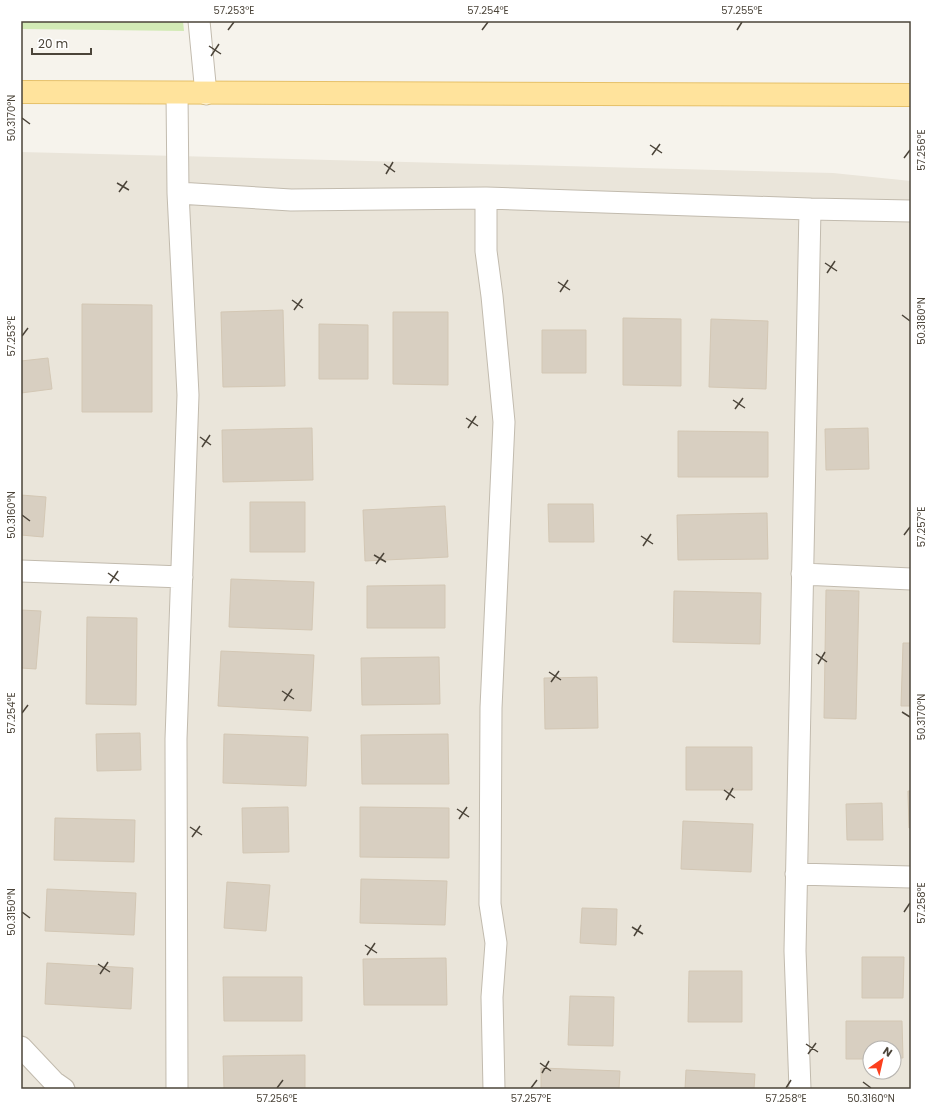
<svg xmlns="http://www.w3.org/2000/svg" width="932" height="1110" viewBox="0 0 932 1110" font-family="Poppins,sans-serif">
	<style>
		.residential { fill: #eae5da; fill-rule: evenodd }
		.green { fill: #d2eab5 }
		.building { fill: #d8cfc1; stroke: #d3c7b4 }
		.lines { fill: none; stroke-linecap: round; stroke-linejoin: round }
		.minor-casing { stroke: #c2bbae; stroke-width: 23 }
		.major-casing { stroke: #e6c16a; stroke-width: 24 }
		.minor { stroke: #fff; stroke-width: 21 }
		.major { stroke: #ffe39c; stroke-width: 22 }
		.ticks { fill: none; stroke: #4b4439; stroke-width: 1.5 }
		.neatline { fill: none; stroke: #4b4439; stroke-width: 1.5 }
		.ticks-label { font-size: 10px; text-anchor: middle; fill: #4b4439 }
	</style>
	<rect width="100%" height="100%" fill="#f6f3ec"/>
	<path class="residential" d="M21,152L833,173L911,181V1089H21ZM870,1048H894V1072H870Z"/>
	<path class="green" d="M21,21H183L184,31L21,29Z"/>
	<path class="building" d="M82,304L152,305V412H82Z
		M283,310L285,386L223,387L221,312Z
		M393,312H448V385L393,384Z
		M623,318L681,319V386L623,385Z
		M711,319L768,321L766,389L709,387Z
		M319,324L368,325V379H319Z
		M542,330H586V373H542Z
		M48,358L52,389L21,393V361Z
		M312,428L313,480L223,482L222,430Z
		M868,428L869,469L826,470L825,429Z
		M678,431L768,432V477H678Z
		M21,495L46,497L43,537L21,535Z
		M250,502H305V552H250Z
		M548,504H593L594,542H549Z
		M445,506L448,557L365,561L363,510Z
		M767,513L768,559L678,560L677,515Z
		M231,579L314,582L312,630L229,627Z
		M445,585V628H367V586Z
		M826,590L859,591L856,719L824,718Z
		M674,591L761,593L760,644L673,642Z
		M21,610L41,611L36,669L21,668Z
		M87,617L137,618L136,705L86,704Z
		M903,643H911V706H901Z
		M221,651L314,655L311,711L218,706Z
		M439,657L440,704L362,705L361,658Z
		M597,677L598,728L545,729L544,678Z
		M140,733L141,770L97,771L96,734Z
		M224,734L308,737L306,786L223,783Z
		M448,734L449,784H362L361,735Z
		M686,747H752V790H686Z
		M908,791H911V828H909Z
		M882,803L883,840H847L846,804Z
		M288,807L289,852L243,853L242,808Z
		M360,807L449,808V858L360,857Z
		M55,818L135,820L134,862L54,860Z
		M683,821L753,824L751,872L681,869Z
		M361,879L447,881L445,925L360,923Z
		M227,882L270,885L266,931L224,928Z
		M47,889L136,893L134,935L45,931Z
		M582,908L617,909L616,945L580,943Z
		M862,957H904L903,998H862Z
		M446,958L447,1005H364L363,959Z
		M47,963L133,968L131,1009L45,1004Z
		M689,971H742V1022H688Z
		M223,977H302V1021H224Z
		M570,996L614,997L613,1046L568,1045Z
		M846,1021H902L903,1058H894V1048H870V1059H846Z
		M305,1055V1089H224L223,1056Z
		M541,1068L620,1071L619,1089H541Z
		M686,1070L755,1074L754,1089H685Z"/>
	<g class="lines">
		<g class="minor-casing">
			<path id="minor" d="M199,21L206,94
				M177,94L178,193L188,395L176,739L177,1089
				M178,193L291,200L486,198V251L492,296L504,422L491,708L490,904L496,943L492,997L494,1089
				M486,198L810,209L795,951L800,1089
				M810,209L911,211
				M21,571L182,577
				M802,574L911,579
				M796,874L911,877
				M21,1047L54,1082L64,1089"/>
		</g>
		<g class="major-casing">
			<path id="major" d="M21,92L911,95"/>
		</g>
		<use href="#minor" class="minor"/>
		<use href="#major" class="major"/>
	</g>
	<path class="ticks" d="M228,30L234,22M482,30L488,22M737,30L742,22M209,46L221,54M211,56L219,44M22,118L30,124M650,145L662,153M652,155L660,144M904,158L910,150M384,164L395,172M386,174L393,162M117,183L129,190M119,192L127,181M825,263L837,271M827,273L835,261M558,282L570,290M560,292L568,280M292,300L303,308M294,310L302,299M902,315L910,321M22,336L28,328M733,400L745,408M735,409L743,398M466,418L478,426M468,428L476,416M200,437L211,445M202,447L210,435M22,515L30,521M904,535L910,527M641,536L653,544M643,546L651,534M374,555L386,562M376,564L384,553M108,573L119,581M110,583L118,571M816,654L827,662M818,664L825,652M549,672L561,680M551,682L559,671M282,691L294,699M284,701L292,689M902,712L910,717M22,713L28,705M724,790L735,798M726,800L733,788M457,809L469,817M459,819L467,807M190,827L202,835M192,837L200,826M22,912L30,918M904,912L910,903M632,927L643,934M634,936L641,925M365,945L377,953M367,955L375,943M98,964L110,972M100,974L108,962M806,1044L818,1052M808,1054L816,1043M540,1063L551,1071M542,1073L549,1061M863,1082L871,1088M277,1088L283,1080M531,1088L537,1080M786,1088L791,1080"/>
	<rect width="932" height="1110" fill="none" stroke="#ffffff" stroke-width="44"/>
	<g transform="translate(882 1060) rotate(34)"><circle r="19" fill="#ffffff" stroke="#b7b4b0"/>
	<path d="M0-3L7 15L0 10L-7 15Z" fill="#fc3f1d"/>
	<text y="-6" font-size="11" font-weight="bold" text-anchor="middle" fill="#4b4439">N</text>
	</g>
	<path d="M32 48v6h59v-6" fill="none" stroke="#4b4439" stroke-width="2"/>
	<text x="38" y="48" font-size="12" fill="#4b4439" stroke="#ffffff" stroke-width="3" paint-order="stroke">20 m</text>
	<rect x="22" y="22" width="888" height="1066" class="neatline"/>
	<g class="ticks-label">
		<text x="234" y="14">57.253°E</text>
		<text x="488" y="14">57.254°E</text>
		<text x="742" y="14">57.255°E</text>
		<text transform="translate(11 118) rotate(-90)" y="4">50.3170°N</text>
		<text transform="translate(921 150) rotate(-90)" y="4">57.256°E</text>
		<text transform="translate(921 321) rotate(-90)" y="4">50.3180°N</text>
		<text transform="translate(11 336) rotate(-90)" y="4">57.253°E</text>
		<text transform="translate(11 515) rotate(-90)" y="4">50.3160°N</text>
		<text transform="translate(921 527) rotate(-90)" y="4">57.257°E</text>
		<text transform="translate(11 713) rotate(-90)" y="4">57.254°E</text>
		<text transform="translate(921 717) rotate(-90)" y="4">50.3170°N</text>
		<text transform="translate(921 903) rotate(-90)" y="4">57.258°E</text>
		<text transform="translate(11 912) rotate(-90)" y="4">50.3150°N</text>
		<text x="277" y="1102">57.256°E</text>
		<text x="531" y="1102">57.257°E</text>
		<text x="786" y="1102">57.258°E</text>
		<text x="871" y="1102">50.3160°N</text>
	</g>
</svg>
